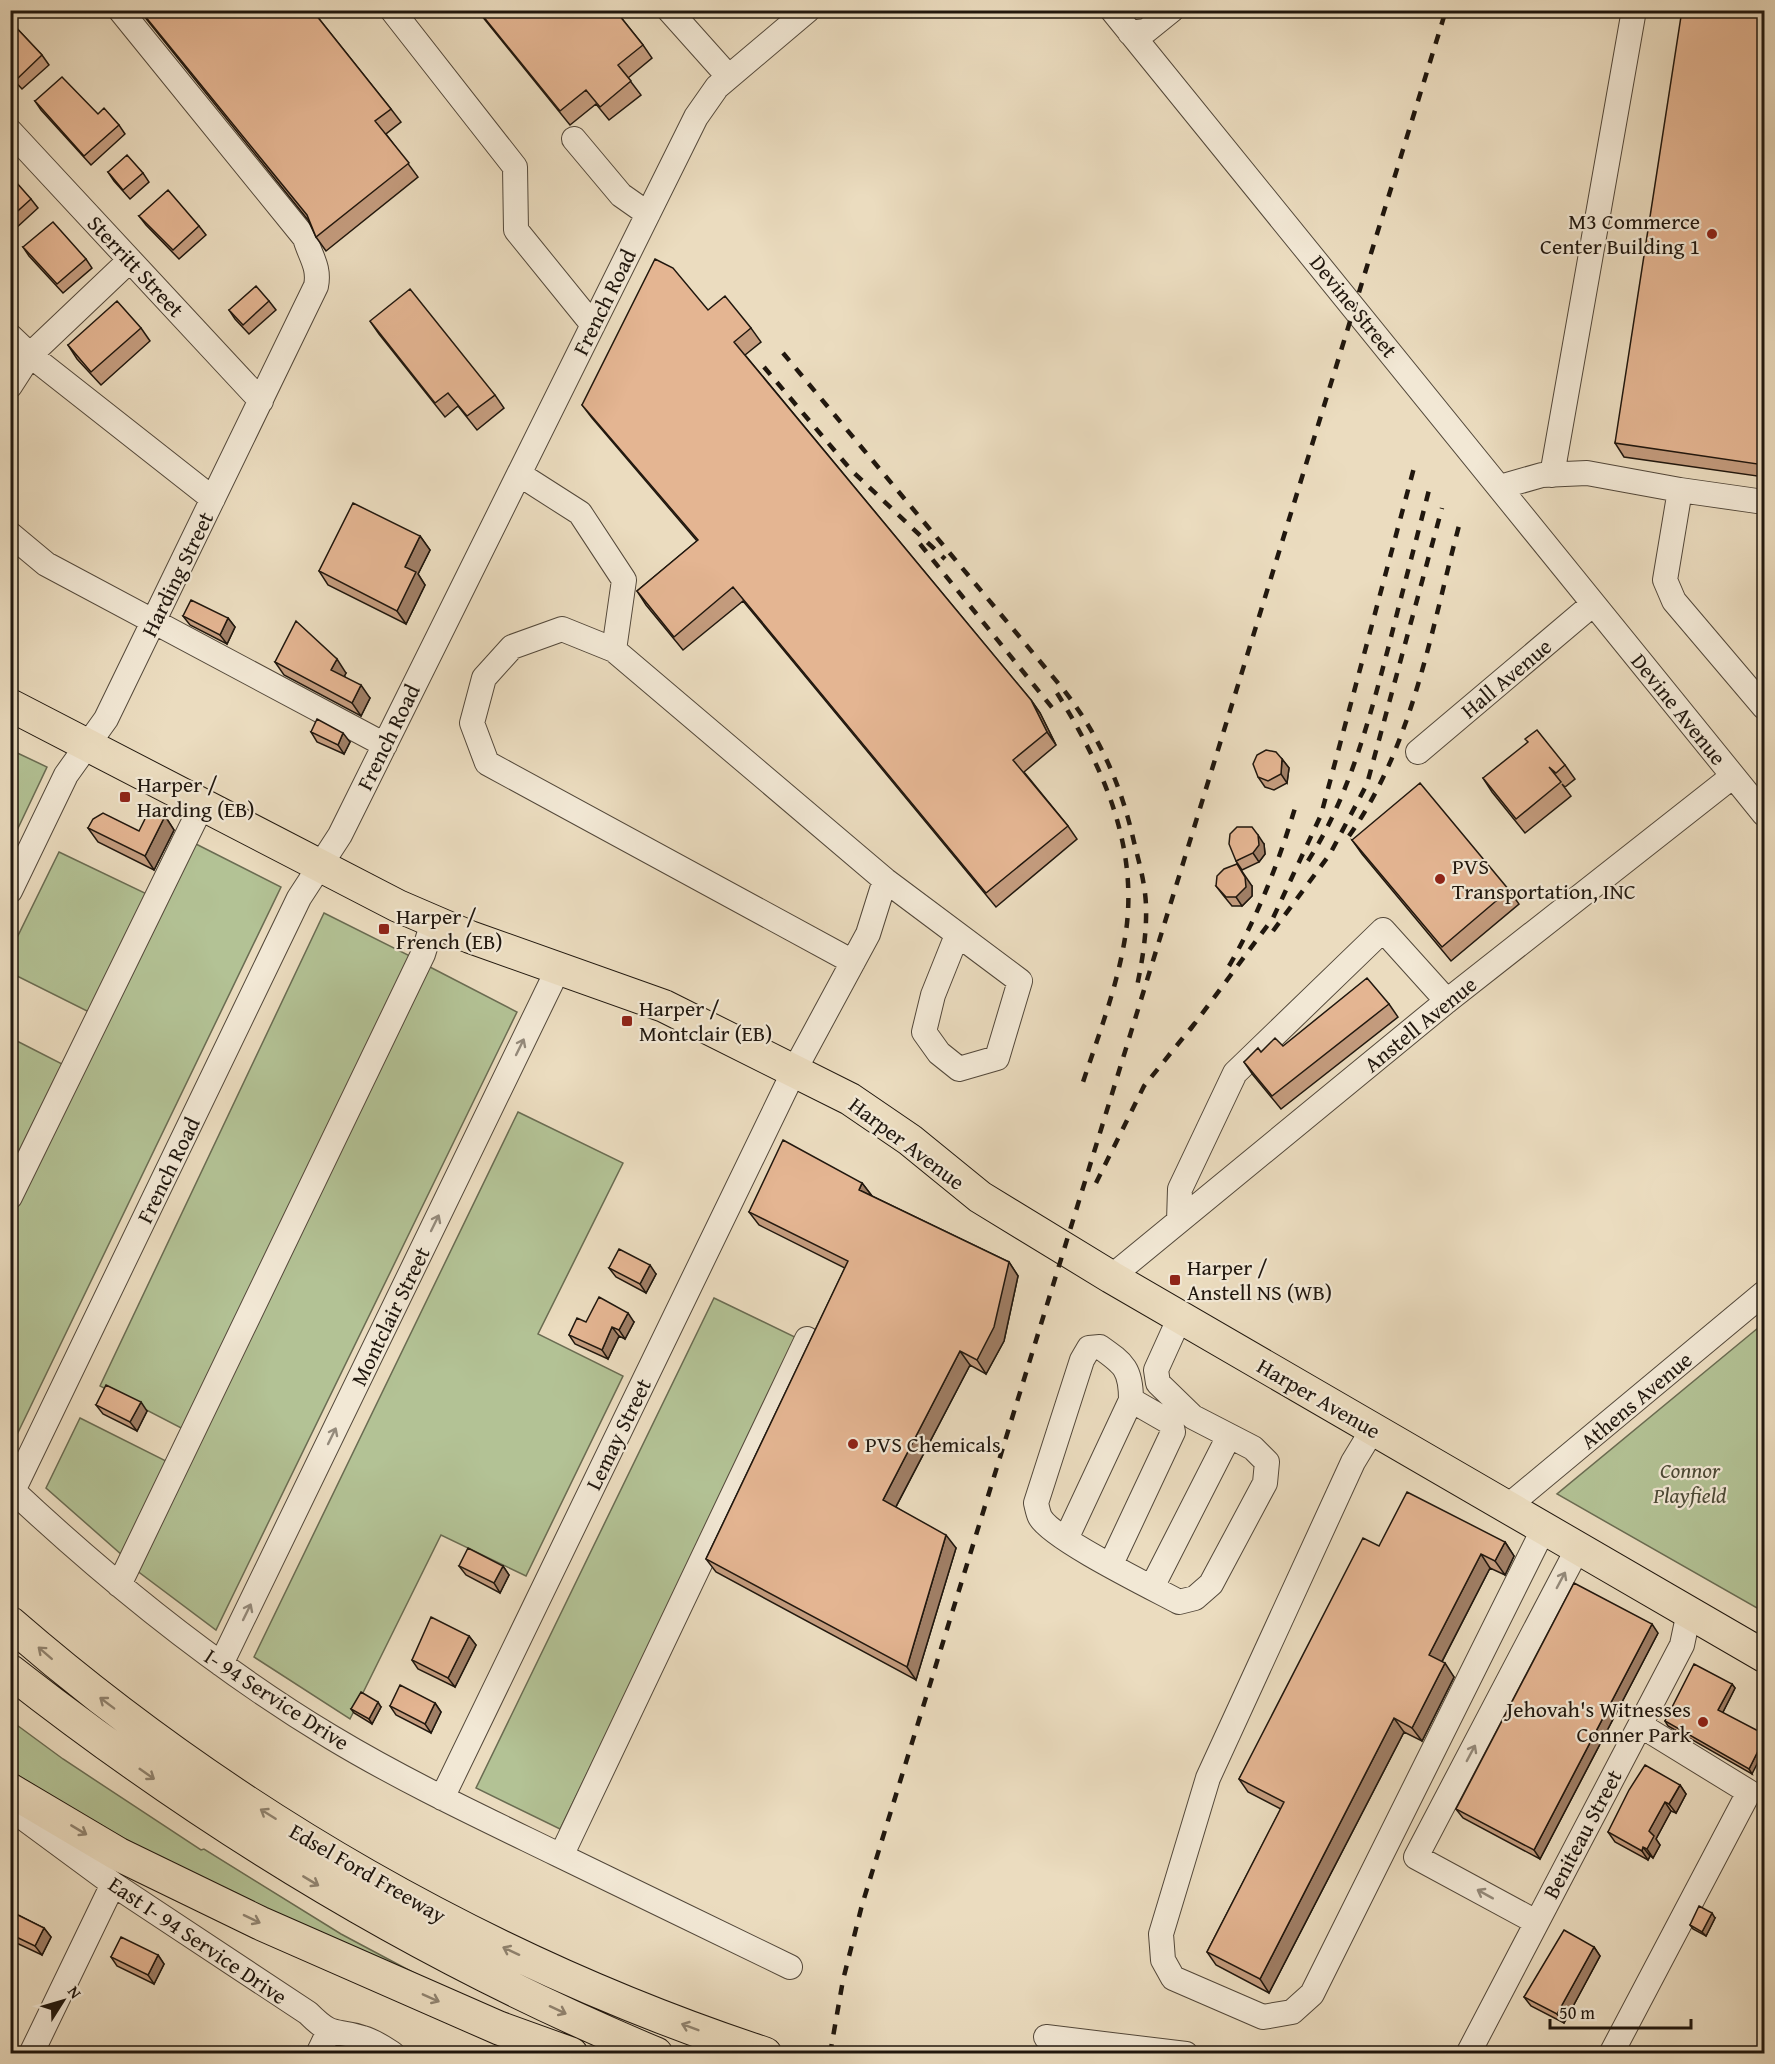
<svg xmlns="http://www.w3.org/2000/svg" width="1775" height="2064" viewBox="0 0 1775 2064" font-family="'Gentium Book Plus',serif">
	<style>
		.green { fill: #b3c295; stroke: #6a6c52; stroke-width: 1.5 }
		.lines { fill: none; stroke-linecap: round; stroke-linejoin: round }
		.minor-casing { stroke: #53483a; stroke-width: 26 }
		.major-casing { stroke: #20170e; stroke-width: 34 }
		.highway-casing { stroke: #20170e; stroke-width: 35 }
		.minor { stroke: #f2e8d5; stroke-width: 24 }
		.major { stroke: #ebdcbf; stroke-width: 32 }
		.highway { stroke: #ebdcbf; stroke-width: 33 }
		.rail { stroke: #20170e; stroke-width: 4.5; stroke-dasharray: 10 10; stroke-linecap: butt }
		.wall { fill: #c49c7e; stroke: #20170e; stroke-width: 1.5 }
		.shaded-wall { fill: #a07f66; stroke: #20170e; stroke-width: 1.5 }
		.building { fill: #e4b592; stroke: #20170e; stroke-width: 1.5 }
		.oneway { stroke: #948a7b }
		.oneway2 { stroke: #90836f }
		.poi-dot { fill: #8f2418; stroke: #f2e8d5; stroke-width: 2 }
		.labels { text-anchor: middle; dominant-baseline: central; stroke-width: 4.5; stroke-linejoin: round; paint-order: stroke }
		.poi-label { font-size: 22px; fill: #20170e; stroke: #f2e8d5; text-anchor: start }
		.street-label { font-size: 22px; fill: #20170e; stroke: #f2e8d5 }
		.park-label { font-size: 22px; font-style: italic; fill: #4c4a36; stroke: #f2e8d5 }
	</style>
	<rect width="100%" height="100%" fill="#ebdcbf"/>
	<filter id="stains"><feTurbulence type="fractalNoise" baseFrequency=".00333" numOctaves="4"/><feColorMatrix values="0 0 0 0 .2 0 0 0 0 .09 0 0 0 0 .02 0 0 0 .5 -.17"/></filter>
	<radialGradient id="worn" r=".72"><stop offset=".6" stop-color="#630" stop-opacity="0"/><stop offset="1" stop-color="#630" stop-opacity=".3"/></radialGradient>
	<path class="green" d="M11,750L47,767L11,843Z
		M194,843L281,887L11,1447L10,1218Z
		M59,852L149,895L91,1013L11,973L10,952Z
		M324,913L412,957L185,1430L100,1386Z
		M428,966L517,1012L216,1630L136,1570Z
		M11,1038L68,1067L11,1184Z
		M518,1112L623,1163L538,1334L623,1376L526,1576L441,1535L350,1719L254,1657Z
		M714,1298L799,1339L560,1829L476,1788Z
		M1764,1323V1612L1557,1494Z
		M80,1418L168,1462L122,1555L46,1488Z
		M10,1720L63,1759L201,1850L204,1849L341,1934L463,1999L313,1945L70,1808L11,1771Z"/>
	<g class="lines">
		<g class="minor-casing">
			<path id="minor" d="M392,10L515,167L516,230L593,325
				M669,10L728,76
				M1112,10L1764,814
				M1130,33L1146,31L1172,10
				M10,131L261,401
				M574,139L621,195L648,214
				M10,336L30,355L213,499
				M10,386L30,355L130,260
				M1552,475L1634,10
				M1500,487L1542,475L1587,473L1680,490
				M1764,502L1680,490L1665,580L1674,601L1764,707
				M10,534L46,564L385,745
				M614,650L562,629L512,647L484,678L472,723L487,763L853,962
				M1418,752L1593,604
				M885,880L1020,981L997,1058L959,1069L939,1053L924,1032L933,995L957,935
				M10,891L66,775L106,719L316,286C320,267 310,256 305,238L120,10
				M10,1197L202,805
				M1179,1221L1180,1189L1235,1073L1383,930L1447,1001
				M1111,1277L1447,1001L1733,776
				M1373,1429L1353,1462L1208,1778L1161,1934L1163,1960L1173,1978L1263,2017L1292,2012L1312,1994L1544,1528
				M10,1488C109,1581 215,1667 331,1737C404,1781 481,1817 557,1854C635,1892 712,1929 790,1967
				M10,1497L299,898L340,835L696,117L717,87L808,10
				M1507,1507L1764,1293
				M1066,1539L1131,1400C1131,1369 1124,1364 1100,1347L1089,1348L1082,1360L1036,1503C1037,1507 1038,1513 1040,1517C1051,1538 1153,1588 1179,1602L1195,1598L1211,1584L1265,1483L1267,1462L1253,1448L1193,1417L1158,1383L1156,1370L1180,1317
				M1111,1564L1173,1432L1171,1423L1131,1400
				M119,1585L423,954L433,922
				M1152,1587L1229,1436
				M221,1664L559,967
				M442,1798L794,1071L868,934L885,880L614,650L624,580L580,513L519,474
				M10,1808L113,1884L308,2013C335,2040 334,2028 363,2038C374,2041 384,2048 393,2054
				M561,1856L807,1339
				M1536,1922L1416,1857L1578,1548
				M1046,2037L1186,2054
				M31,2054L113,1884
				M318,2054L329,2031
				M1468,2054L1682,1645L1689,1612
				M1611,2054L1749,1792L1640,1725"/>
		</g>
		<g class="major-casing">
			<path id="major" d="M10,705L398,906L470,937L664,1006L850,1099L910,1140L980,1197L1111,1277L1764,1656"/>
		</g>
		<g class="highway-casing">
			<path id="highway" d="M10,1623C229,1813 489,1963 765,2054
				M10,1671C209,1827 423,1957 656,2054
				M10,1790L118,1854L260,1923L499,2028L571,2054"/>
		</g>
		<use href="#minor" class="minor"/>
		<use href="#major" class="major"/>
		<use href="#highway" class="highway"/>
		<path class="rail" d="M783,353L1063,689C1099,735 1121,784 1134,842C1139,862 1145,883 1146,905C1147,934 1142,963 1136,991
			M764,367L851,470L945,559
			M920,544L1054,710
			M1057,693C1103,767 1140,848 1125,938C1117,987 1099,1034 1083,1082
			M1349,836C1414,744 1431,629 1460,522
			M1308,861C1350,795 1369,720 1389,645C1402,593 1416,541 1429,490
			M1273,931L1330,854L1367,784L1442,508
			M1229,966C1258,916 1278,864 1295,808
			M1190,1030L1273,918L1321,815L1415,464
			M1096,1183L1144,1086L1195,1023
			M830,2054L843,1980L862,1905L1446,10"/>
	</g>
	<path class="wall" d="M139,10H312L391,109L401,122L386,134L418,177L326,251L316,237L308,220Z
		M477,10H615L643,45L652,58L628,78L641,95L609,120L596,104L570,125Z
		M1764,10V477L1624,457L1615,443Z
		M10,21L42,55L49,65L22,89L10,76Z
		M35,101L98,114L119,125L125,134L91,165L41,110Z
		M108,172L143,173L149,182L130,199L114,181Z
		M10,186L31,199L38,208L15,229L10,225Z
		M139,216L199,226L206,235L179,259L146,225Z
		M23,247L86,259L92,268L63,293L29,256Z
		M269,301L276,310L249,334L235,319L229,310Z
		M708,310L751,328L761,342L745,355L1031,700L1040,713L1056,745L1024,772L1068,826L1077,839L996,907L743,601L683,650L646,605L637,591L697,541L592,418L582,405Z
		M370,321L495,395L504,408L477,430L458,406L445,417L379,334Z
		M141,328L150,341L101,385L77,359L68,345Z
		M420,536L430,550L418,574L425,585L406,624L328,585L319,571Z
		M183,616L228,618L235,627L227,644L190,625Z
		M275,662L346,673L344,676L370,698L361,716L284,675Z
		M311,732L350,742L344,754L317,742Z
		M1282,759L1289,768L1287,783L1274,790L1265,787L1258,777Z
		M1565,765L1575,779L1565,787L1562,784L1571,796L1525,833L1492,792L1483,778Z
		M165,816L174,830L154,870L98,842L88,828L139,831Z
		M1352,840L1509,890L1519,904L1451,961L1362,854Z
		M1264,844L1265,854L1259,862L1242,870L1236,861Z
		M1216,886H1252V896L1242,906H1232L1223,895Z
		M1389,1004L1398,1017L1281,1109L1253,1075L1244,1062L1261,1052L1283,1046Z
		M862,1183L872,1196L1009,1262L1018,1276L1004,1341L986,1374L970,1365L896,1507L956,1548L916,1680L716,1572L706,1559L845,1268L759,1225L749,1212Z
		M609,1268L656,1274L646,1293L616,1277Z
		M586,1322H634L625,1339L619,1336L608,1359L575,1344L569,1335Z
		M96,1405L147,1411L137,1431L103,1414Z
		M1505,1542L1514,1556L1505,1575L1490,1568L1442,1662L1454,1677L1422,1741L1404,1732L1269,1993L1216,1965L1207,1952L1281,1809L1248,1792L1239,1779L1379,1546Z
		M459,1566H503L509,1575L500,1593L466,1575Z
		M1658,1633L1540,1859L1463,1818L1456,1809Z
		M469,1636L476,1645L455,1687L418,1669L412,1660Z
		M1732,1684L1735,1688L1723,1712L1752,1774L1668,1726L1665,1721Z
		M435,1703L441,1712L431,1733L396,1715L390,1706Z
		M381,1707L372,1724L354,1713L351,1709Z
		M1680,1785L1686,1794L1676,1813L1671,1811L1656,1839L1660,1845L1653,1858L1650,1856L1648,1860L1615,1842L1608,1832Z
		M10,1911L44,1928L51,1937L42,1955L10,1940Z
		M1715,1918L1706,1936L1693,1929L1690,1925Z
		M1594,1947L1600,1956L1564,2023L1531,2006L1524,1997Z
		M158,1955L164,1964L154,1984L117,1966L111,1957Z"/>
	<path class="shaded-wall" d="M420,536L430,550L418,574L425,585L406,624L397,611L405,567Z
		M228,618L235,627L227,644L220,635Z
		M337,659L346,673L341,683L331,670Z
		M361,685L370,698L361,716L352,703Z
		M1031,700L1040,713L1056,745L1047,732Z
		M343,733L350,742L344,754L338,745Z
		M1282,759L1289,768L1287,783L1281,774Z
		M165,816L174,830L154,870L145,856Z
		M1258,835L1264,844L1265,854L1259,862L1253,853Z
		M1237,864L1252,886V896L1242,906L1236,897Z
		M862,1183L872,1196L859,1190Z
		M1009,1262L1018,1276L1004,1341L986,1374L977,1360Z
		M650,1265L656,1274L646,1293L640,1284Z
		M628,1313L634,1322L625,1339L619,1330Z
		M612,1327L619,1336L608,1359L602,1350Z
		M960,1351L970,1365L892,1514L883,1500Z
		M141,1402L147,1411L137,1431L130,1422Z
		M946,1535L956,1548L916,1680L907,1667Z
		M1505,1542L1514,1556L1505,1575L1495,1561Z
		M1481,1554L1490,1568L1438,1669L1429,1655Z
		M503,1566L509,1575L500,1593L494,1583Z
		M1652,1624L1658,1633L1540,1859L1534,1850Z
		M469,1636L476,1645L455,1687L448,1678Z
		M1445,1663L1454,1677L1422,1741L1412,1728Z
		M1732,1684L1735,1688L1722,1714L1718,1710Z
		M378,1702L381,1707L372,1724L369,1719Z
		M435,1703L441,1712L431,1733L425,1724Z
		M1394,1718L1404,1732L1269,1993L1260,1979Z
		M1764,1739V1750L1752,1774L1749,1769Z
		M1680,1785L1686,1794L1676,1813L1669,1804Z
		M1665,1802L1671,1811L1656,1839L1660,1845L1653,1858L1647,1849L1649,1831Z
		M1643,1847L1650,1856L1648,1860L1642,1851Z
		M1712,1913L1715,1918L1706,1936L1702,1932Z
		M44,1928L51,1937L42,1955L35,1946Z
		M1594,1947L1600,1956L1564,2023L1557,2014Z
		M158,1955L164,1964L154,1984L148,1975Z"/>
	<path class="building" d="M140,10H312L391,109L375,121L409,163L316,237L307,215Z
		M478,10H615L643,45L618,65L631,81L600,107L586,90L560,111Z
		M1682,10H1764V465L1615,443Z
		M10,21L42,55L16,80L10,74Z
		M62,77L98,114L104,108L119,125L84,156L35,101Z
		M127,155L143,173L123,190L108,172Z
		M16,182L31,199L10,218V186L11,187Z
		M168,190L199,226L173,250L139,216Z
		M53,222L86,259L57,284L23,247Z
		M655,259L673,268L708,310L725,296L751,328L734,342L1031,700L1047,732L1013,760L1068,826L986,893L733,587L674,637L637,591L698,540L582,405Z
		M256,286L269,301L243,325L229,310Z
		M410,289L495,395L467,416L448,393L435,403L370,321Z
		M117,301L141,328L91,372L68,345Z
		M353,503L420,536L405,567L416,572L397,611L319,571Z
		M191,600L228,618L220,635L183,616Z
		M296,621L337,659L331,670L361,685L352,703L275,662Z
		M317,719L343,733L338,745L311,732Z
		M1537,730L1565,765L1556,773L1549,767L1561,782L1516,819L1483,778L1528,742L1525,739Z
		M1266,750L1276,752L1282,759L1281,774L1268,781L1258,777L1253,764L1257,755Z
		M1420,783L1509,890L1442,947L1352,840Z
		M150,809L165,816L145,856L88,828L93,819L103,813L139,831Z
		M1237,827H1252L1258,835L1259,845L1253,853L1236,861L1229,844L1230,834Z
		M1237,864L1245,877L1246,887L1236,897H1226L1216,886L1217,876L1224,869Z
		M1367,978L1389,1004L1272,1096L1244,1062L1258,1048L1261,1052L1275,1038L1283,1046Z
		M783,1140L862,1183L859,1190L1009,1262L994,1327L977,1360L960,1351L883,1500L946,1535L907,1667L706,1559L848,1261L749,1212Z
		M619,1249L650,1265L640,1284L609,1268Z
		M599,1297L628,1313L619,1330L612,1327L602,1350L569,1335L577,1318L586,1322Z
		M106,1385L141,1402L130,1422L96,1405Z
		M1407,1492L1505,1542L1495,1561L1481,1554L1429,1655L1445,1663L1412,1728L1394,1718L1260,1979L1207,1952L1284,1802L1239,1779L1363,1538L1379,1546Z
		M468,1548L503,1566L494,1583L459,1566Z
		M1574,1583L1652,1624L1534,1850L1456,1809Z
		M431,1617L469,1636L448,1678L412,1660Z
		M1694,1664L1732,1684L1718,1710L1764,1734V1739L1749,1769L1665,1721Z
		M400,1685L435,1703L425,1724L390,1706Z
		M361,1692L378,1702L369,1719L351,1709Z
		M1645,1765L1680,1785L1669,1804L1665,1802L1649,1831L1654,1836L1647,1849L1643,1847L1642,1851L1608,1832L1629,1790Z
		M1699,1906L1712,1913L1702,1932L1690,1925Z
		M10,1911L44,1928L35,1946L10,1934Z
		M1564,1930L1594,1947L1557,2014L1524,1997Z
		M121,1937L158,1955L148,1975L111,1957Z"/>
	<defs><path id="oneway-shaft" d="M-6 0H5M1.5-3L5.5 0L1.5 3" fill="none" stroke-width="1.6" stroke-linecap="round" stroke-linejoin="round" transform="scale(1.5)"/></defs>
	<g class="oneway">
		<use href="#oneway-shaft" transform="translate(520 1047) rotate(-64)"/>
		<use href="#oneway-shaft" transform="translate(435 1223) rotate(-64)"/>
		<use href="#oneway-shaft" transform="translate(332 1436) rotate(-64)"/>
		<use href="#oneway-shaft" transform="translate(1561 1580) rotate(-62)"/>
		<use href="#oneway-shaft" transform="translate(247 1612) rotate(-64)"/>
		<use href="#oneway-shaft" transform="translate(1471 1753) rotate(-62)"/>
		<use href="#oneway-shaft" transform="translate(1485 1894) rotate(-151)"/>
	</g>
	<g class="oneway2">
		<use href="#oneway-shaft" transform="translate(45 1653) rotate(-139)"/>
		<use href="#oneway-shaft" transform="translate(107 1703) rotate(-143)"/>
		<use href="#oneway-shaft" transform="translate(147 1774) rotate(35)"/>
		<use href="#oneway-shaft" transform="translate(268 1814) rotate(-148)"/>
		<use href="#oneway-shaft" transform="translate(79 1830) rotate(31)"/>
		<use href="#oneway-shaft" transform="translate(311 1881) rotate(31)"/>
		<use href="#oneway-shaft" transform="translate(252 1919) rotate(26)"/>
		<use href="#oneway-shaft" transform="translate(511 1951) rotate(-155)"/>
		<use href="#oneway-shaft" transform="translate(431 1998) rotate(24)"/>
		<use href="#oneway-shaft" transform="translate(558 2010) rotate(25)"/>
		<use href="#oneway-shaft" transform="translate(690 2027) rotate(-159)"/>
	</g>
	<g class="poi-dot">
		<circle cx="1712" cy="234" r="6"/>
		<rect x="119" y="791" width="12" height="12" rx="3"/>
		<circle cx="1440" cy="879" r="6"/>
		<rect x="378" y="923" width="12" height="12" rx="3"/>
		<rect x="621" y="1015" width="12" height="12" rx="3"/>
		<rect x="1169" y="1274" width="12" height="12" rx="3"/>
		<circle cx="853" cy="1444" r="6"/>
		<circle cx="1703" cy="1722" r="6"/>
	</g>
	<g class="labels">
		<g class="poi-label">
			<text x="1700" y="221" text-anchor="end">M3 Commerce<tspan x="1700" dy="25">Center Building 1</tspan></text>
			<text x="137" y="784">Harper /<tspan x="137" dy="25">Harding (EB)</tspan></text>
			<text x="1452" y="866">PVS<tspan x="1452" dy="25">Transportation, INC</tspan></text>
			<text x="396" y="916">Harper /<tspan x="396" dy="25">French (EB)</tspan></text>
			<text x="639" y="1008">Harper /<tspan x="639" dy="25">Montclair (EB)</tspan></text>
			<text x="1187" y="1267">Harper /<tspan x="1187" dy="25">Anstell NS (WB)</tspan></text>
			<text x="865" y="1444">PVS Chemicals</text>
			<text x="1691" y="1709" text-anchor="end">Jehovah's Witnesses<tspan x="1691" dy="25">Conner Park</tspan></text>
		</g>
		<g class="street-label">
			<text transform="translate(136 266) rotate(47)">Sterritt Street</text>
			<text transform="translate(604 302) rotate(-64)">French Road</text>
			<text transform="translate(1354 306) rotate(51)">Devine Street</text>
			<text transform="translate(177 574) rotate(-64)">Harding Street</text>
			<text transform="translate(1506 678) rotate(-40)">Hall Avenue</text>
			<text transform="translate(1679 709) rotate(51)">Devine Avenue</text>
			<text transform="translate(388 737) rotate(-64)">French Road</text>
			<text transform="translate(1420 1024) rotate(-39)">Anstell Avenue</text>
			<text transform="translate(907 1143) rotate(37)">Harper Avenue</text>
			<text transform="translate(168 1170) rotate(-64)">French Road</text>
			<text transform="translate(390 1316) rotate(-64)">Montclair Street</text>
			<text transform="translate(1319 1398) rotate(30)">Harper Avenue</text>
			<text transform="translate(1636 1400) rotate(-40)">Athens Avenue</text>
			<text transform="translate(618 1434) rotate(-64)">Lemay Street</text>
			<text transform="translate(277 1699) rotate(33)">I- 94 Service Drive</text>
			<text transform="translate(1582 1834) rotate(-62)">Beniteau Street</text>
			<text transform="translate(368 1873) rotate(30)">Edsel Ford Freeway</text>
			<text transform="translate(198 1940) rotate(34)">East I- 94 Service Drive</text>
		</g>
		<g class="park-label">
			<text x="1690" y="1470">Connor<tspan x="1690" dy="25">Playfield</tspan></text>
		</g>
	</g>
	<rect width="1775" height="2064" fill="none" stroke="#ebdcbf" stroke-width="36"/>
	<rect x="12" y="12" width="1751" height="2040" fill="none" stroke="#20170e" stroke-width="3"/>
	<rect x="18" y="18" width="1739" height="2028" fill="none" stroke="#20170e" stroke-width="1.5"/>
	<g transform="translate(63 2001) rotate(53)" stroke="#f2e8d5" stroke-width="4.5" paint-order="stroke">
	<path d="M0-4.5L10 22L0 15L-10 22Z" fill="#20170e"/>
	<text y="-9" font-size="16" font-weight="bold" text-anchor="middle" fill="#20170e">N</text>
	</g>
	<path d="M1550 2019v9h141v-9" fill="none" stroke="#20170e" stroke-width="3"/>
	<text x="1559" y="2019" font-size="18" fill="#20170e" stroke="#f2e8d5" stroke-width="4.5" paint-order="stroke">50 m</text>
	<rect width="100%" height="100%" filter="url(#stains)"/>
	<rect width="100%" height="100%" fill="url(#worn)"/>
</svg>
